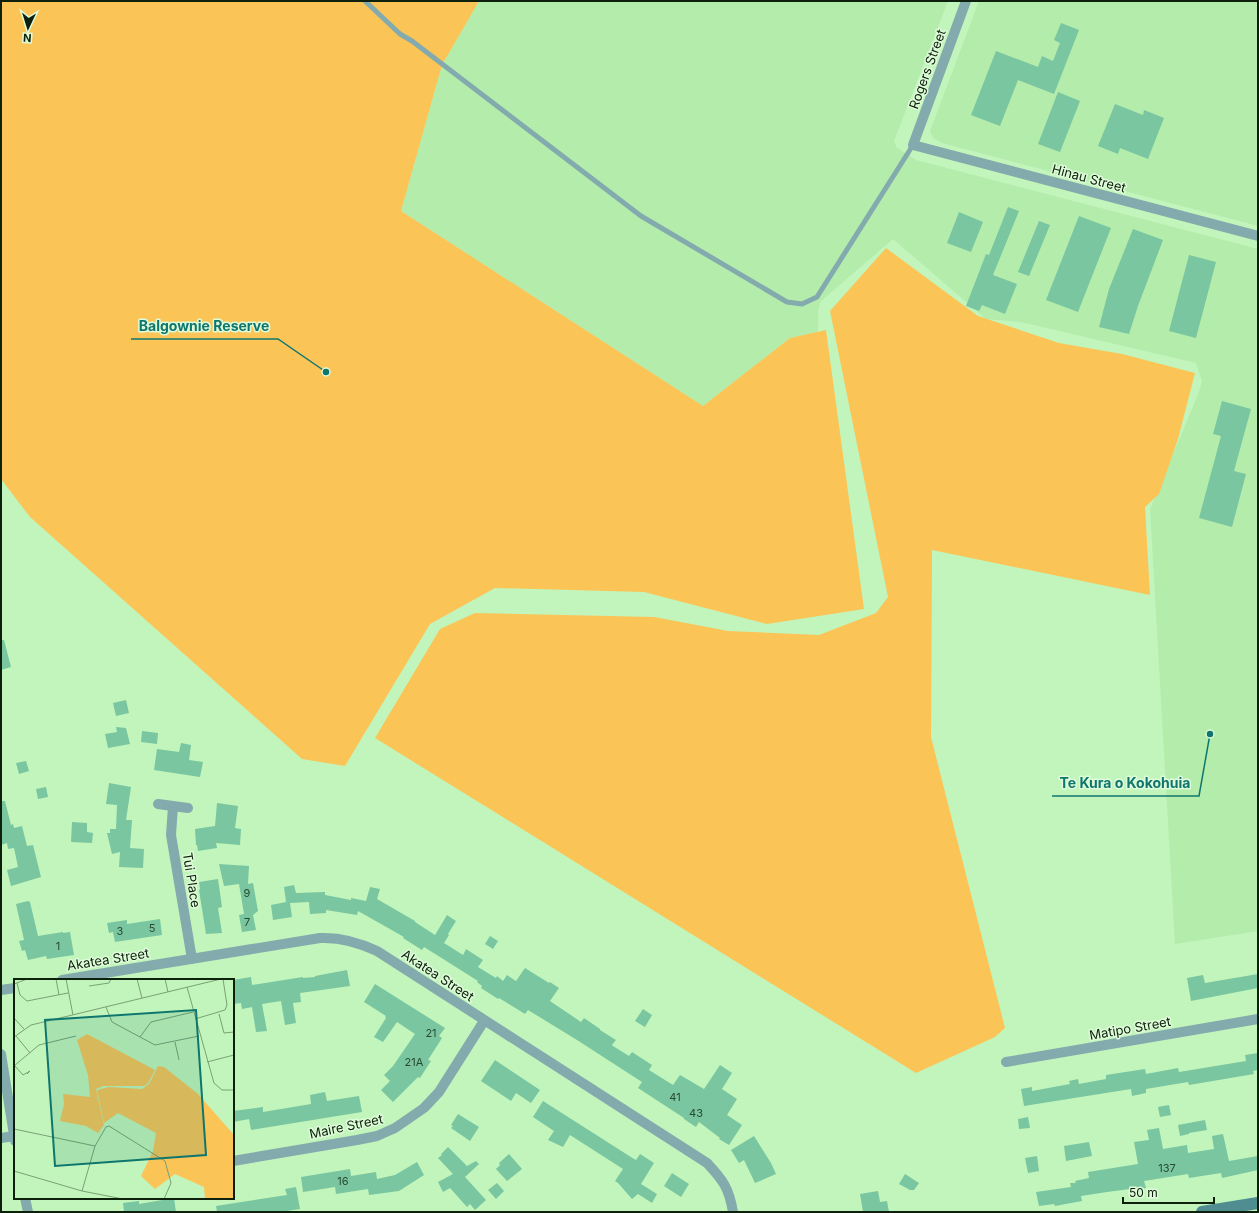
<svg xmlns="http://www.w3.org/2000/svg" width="1259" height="1213" viewBox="0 0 1259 1213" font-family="Inter,sans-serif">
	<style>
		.built { fill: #b4ecac }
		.green { fill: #fbc457 }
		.building { fill: #79c6a0 }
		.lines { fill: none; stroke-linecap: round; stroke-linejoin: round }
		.lane { stroke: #83aaad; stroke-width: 5 }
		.street { stroke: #83aaad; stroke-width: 10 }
		.secondary { stroke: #4f8d91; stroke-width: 12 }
		.labels { text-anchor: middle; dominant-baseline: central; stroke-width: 3; stroke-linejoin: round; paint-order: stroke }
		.number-label { font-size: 11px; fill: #284a30 }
		.street-label { font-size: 13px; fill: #0d200b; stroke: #defcd9 }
		.inset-road { fill: none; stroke: #7aa075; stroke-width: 1 }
		.view { fill: #0f766e; fill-opacity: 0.15; stroke: #0f766e; stroke-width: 2 }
		.inset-edge { fill: none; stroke: #0d200b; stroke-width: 2 }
		.leader { fill: none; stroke: #0f766e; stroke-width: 1.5 }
		.callout-dot { fill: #0f766e; stroke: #defcd9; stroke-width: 1.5 }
		.callout-label { font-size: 14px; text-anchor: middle; font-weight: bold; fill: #0f766e; stroke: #defcd9; stroke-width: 3; stroke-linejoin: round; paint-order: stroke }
	</style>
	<rect width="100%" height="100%" fill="#c2f5bb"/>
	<path class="built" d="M479,1H948L894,141L897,148L916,160L1258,249V931L1175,944L1150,509L1199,392L1202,381L1196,363L1021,322L986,319L893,239L820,302L818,313V332L790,338L703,406L401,211L442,65Z
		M979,1H1258V226L942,143L933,138L930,131Z"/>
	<path class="green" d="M1,1H479L442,65L401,211L703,406L790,338L826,330L864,609L767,624L644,592L495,588L430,624L345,766L302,759L30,517L1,479Z
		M886,248L978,316L1059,343L1122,354L1195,373L1178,439L1159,494L1145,507L1150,595L932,550L931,737L1005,1028L995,1037L916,1073L375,738L440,629L475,613L654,617L728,631L819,635L876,613L888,597L830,311Z"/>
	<path class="building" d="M1061,23L1079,30L1054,94L1018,80L1000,126L971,115L996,51L1038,67L1042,56L1053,61L1060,43L1054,40Z
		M1058,92L1080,101L1060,152L1038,144Z
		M1115,104L1143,115L1144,110L1164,118L1148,159L1120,148L1118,154L1098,146Z
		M1008,207L1019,211L993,275L1017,284L1005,314L982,305L979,311L966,306L986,254L989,255Z
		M959,212L983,222L971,252L947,243Z
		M1079,216L1111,228L1078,312L1046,300Z
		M1039,221L1050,225L1029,276L1018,272Z
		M1133,229L1163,240L1138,306L1129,334L1099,327L1109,289Z
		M1189,255L1216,262L1196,338L1169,331Z
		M1222,401L1251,409L1234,471L1246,474L1232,527L1199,518L1221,436L1213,434Z
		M1,640H4L11,667L1,670Z
		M126,700L129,713L116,716L113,703Z
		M116,727L126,728L130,744L108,748L105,734L117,732Z
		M142,731L158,733L157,744L141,742Z
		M181,743L191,745L189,760L203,762L200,777L154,770L157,749L179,752Z
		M26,761L29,771L19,774L16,763Z
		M109,783L131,787L126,820H132L130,848L144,849L143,868L119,867L120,852L112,854L107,833H110V829H116L117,805L106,804Z
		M46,787L48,797L38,799L36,789Z
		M1,801H5L11,825L13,824L14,828L22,826L27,846L33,845L41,877L11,886L7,870L18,867L14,848L8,849L7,843L1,845Z
		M217,803L238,806L235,828L241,829L240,845L216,843L217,848L198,851L197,845H196L195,829L215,826Z
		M72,822L87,823V832L93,833L92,843L71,842Z
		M219,864L249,866L248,884L253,883L258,911L253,915L256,930L242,932L239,915L244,914L239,884L224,886Z
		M218,879L222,907L218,908L222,933L206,934L199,890L200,889L199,882Z
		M294,885L296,893L325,892V895L351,900V898L366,901L370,887L380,889L377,899L415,921V922L435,935L447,915L456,921L448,934L449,935L444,943L463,955L466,949L483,960L478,967L496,978L497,976L503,981L507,975L516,981L525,968L549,983L550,982L559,988L550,1001L581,1022L584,1018L600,1029V1030L616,1040L612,1045L613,1046L629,1056L632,1052L652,1065L649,1070L673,1085L680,1075L704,1089L720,1065L732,1073L722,1089L737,1099L727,1115L742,1125L729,1145L719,1139L720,1138L699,1122L696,1127L684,1119V1118L638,1088L642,1082L577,1040L528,1010L525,1014L499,998L498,999L481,988L482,986L477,982L478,981L440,957L424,947L422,950L403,938L404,937L358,911L357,915L326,910V913L310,914L309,902L290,903L292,917L273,920L271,905L286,902L284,887Z
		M28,901L30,902L38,936L63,932V933L70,932L74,955L47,959L46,956L28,960L25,950L22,951L19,941L24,940L16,904Z
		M160,919L162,935L115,942L113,932L109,933L107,923L127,920V924Z
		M490,936L498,941L493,949L485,944Z
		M347,970L350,986L300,993L301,1002L293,1003L296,1023L285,1025L281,1001L262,1004L267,1031L256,1032L252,1007L242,1009L241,1003L233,1004V980L251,977L252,985L303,977V978L315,977V976Z
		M1258,974V988L1191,1001L1187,978L1203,975L1205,983Z
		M375,984L445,1028L439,1036L442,1038L428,1060L431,1061L420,1078L418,1077L393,1102L381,1090L390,1081L384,1075L393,1066L415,1034L397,1022L383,1042L374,1037L386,1018L385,1017L386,1016L364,1002Z
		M643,1009L652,1015L645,1027L635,1021Z
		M1258,1053V1070L1253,1071L1254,1074L1189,1085L1188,1082L1146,1089V1093L1132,1096L1131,1089L1024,1106L1021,1089L1032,1087V1091L1070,1084L1069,1081L1078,1079L1079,1084L1106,1079V1075L1145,1069L1146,1074L1178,1068L1179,1072L1246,1061L1245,1055Z
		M495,1060L540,1090L531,1103L516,1093L511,1101L481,1081Z
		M325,1092L327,1101L359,1096L362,1112L251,1130L249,1119L233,1122V1111L263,1107V1112L311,1104L310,1095Z
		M543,1101L634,1159L636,1160L640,1154L654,1163L641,1184L657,1194L652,1203L638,1194L632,1199L618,1183L615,1181L623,1169L570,1135L563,1147L548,1140L554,1131L533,1117Z
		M1169,1105L1171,1115L1160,1117L1158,1107Z
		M458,1114L479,1127L470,1141L451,1128L453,1126L451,1125Z
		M1028,1117L1030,1128L1019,1129L1018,1119Z
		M1205,1120L1207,1130L1189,1133V1134L1180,1136L1178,1125Z
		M1159,1128L1163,1149L1187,1145L1188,1153L1214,1149L1212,1136L1223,1134L1229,1161L1258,1156V1170L1222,1178L1221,1173L1189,1178L1188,1174L1144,1181L1146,1188L1141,1189L1142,1191L1131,1193L1130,1189L1107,1192L1081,1196L1082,1201L1055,1206L1054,1204L1039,1206L1036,1192L1071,1187L1070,1183H1076L1075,1181L1089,1178L1088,1172L1138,1164L1134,1142L1149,1140L1147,1130Z
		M754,1136L771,1163L776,1174L755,1183L744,1160L739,1163L731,1150Z
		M1089,1142L1092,1156L1066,1161L1064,1146Z
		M448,1147L467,1166L476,1161L479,1164L465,1177L486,1200L475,1210L470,1204L467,1207L450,1188L443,1192L438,1182L453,1174L438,1158L442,1155L441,1154Z
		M509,1154L522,1169L507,1181L496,1169L500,1165L499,1163Z
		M1037,1156L1039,1171L1028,1173L1025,1158Z
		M417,1162L424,1175L399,1191L369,1195L368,1189L336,1194L335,1187L303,1192L301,1177L350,1169L351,1176L376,1172L377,1179L395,1175Z
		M672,1173L689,1184L681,1197L664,1186Z
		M905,1174L919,1183L914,1190H910L899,1184Z
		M497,1183L504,1191L496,1199L488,1190Z
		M296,1187L300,1209L280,1212H217L216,1206L287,1195L285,1189Z
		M878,1191L880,1202L887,1201L889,1212H863L860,1194Z
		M174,1198L176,1212H124L123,1203L139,1201V1204Z"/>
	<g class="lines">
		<path class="lane" d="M365,1L400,34L412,41L641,216L787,302L802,304L817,297L913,145"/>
		<path class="street" d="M966,1L913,145L1258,236
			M158,804L188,808
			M173,806L171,835L192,959
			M62,980L320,938C341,937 358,942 377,951L707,1163C723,1180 729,1188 733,1212
			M1,990L15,988
			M1,1054L15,1141
			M1006,1062L1258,1019
			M1,1138L14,1136
			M233,1161L357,1140L377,1136L395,1128L424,1108L439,1092L484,1021
			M25,1198L28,1212"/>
		<path class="secondary" d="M1202,1212L1258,1203"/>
	</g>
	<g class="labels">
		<g class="number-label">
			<text x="247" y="893">9</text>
			<text x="247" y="922">7</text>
			<text x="152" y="928">5</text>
			<text x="120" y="931">3</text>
			<text x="58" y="946">1</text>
			<text x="431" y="1033">21</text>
			<text x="414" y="1062">21A</text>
			<text x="675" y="1097">41</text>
			<text x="696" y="1113">43</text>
			<text x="1167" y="1168">137</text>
			<text x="343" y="1181">16</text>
		</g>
		<g class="street-label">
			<text transform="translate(927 69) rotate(-70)">Rogers Street</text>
			<text transform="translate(1089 178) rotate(15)">Hinau Street</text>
			<text transform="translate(192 880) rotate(81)">Tui Place</text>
			<text transform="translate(108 959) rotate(-9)">Akatea Street</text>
			<text transform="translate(438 975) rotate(33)">Akatea Street</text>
			<text transform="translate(1130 1028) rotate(-10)">Matipo Street</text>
			<text transform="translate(346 1126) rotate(-12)">Maire Street</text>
		</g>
	</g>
	<g transform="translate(14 979)">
		<rect width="220" height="220" fill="#c2f5bb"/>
		<path d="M73,55L141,91L134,104L130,107H89L82,110L90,146L84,154L72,147L46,142L50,125L49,115L76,118L74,96L63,61ZM144,87L150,88L184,115L220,156V220H191L190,208L161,195L141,210L127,197L139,172L142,154L104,134L90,144L83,111L95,108L128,110L135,105Z" fill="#fbc457"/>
		<path class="inset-road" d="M42,0L45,16M52,0L59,36M123,0L128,19M151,0L154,13M3,4L6,16L13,22L54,14M0,5L13,0M75,7L95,4L97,0M173,8L200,104L208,111H220M92,28L98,43L141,66L185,57M205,35L210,54L220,53M0,39L10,50M181,40L211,31L213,26L209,0M2,57L16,74M0,58L17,46L207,0M126,58L137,43L179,33M161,63L165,81M193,83L220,76M0,87L25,66L62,57M1,87L9,96L16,92L13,95M0,150L81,167M0,192L68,212L109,220M68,212L81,167L92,148L95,147L151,182L157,204L150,220"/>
		<path class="view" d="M182,31L192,176L41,187L31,41Z"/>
		<rect width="220" height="220" class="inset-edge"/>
	</g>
	<path class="leader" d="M326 372L278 339H131M1210 734L1199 796H1052"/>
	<g class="callout-dot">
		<circle cx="326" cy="372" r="4"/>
		<circle cx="1210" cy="734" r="4"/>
	</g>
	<g class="callout-label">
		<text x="204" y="331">Balgownie Reserve</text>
		<text x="1125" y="788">Te Kura o Kokohuia</text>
	</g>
	<rect width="1259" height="1213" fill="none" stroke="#0d200b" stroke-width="4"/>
	<g transform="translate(28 28) rotate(184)" stroke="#defcd9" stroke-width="3" paint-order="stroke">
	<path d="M0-3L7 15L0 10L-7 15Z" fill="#0d200b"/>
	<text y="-6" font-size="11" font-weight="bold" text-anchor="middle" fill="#0d200b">N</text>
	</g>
	<path d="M1123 1197v6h91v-6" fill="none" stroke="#0d200b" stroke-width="2"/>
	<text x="1129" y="1197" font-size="12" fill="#0d200b" stroke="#defcd9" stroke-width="3" paint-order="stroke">50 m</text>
</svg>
